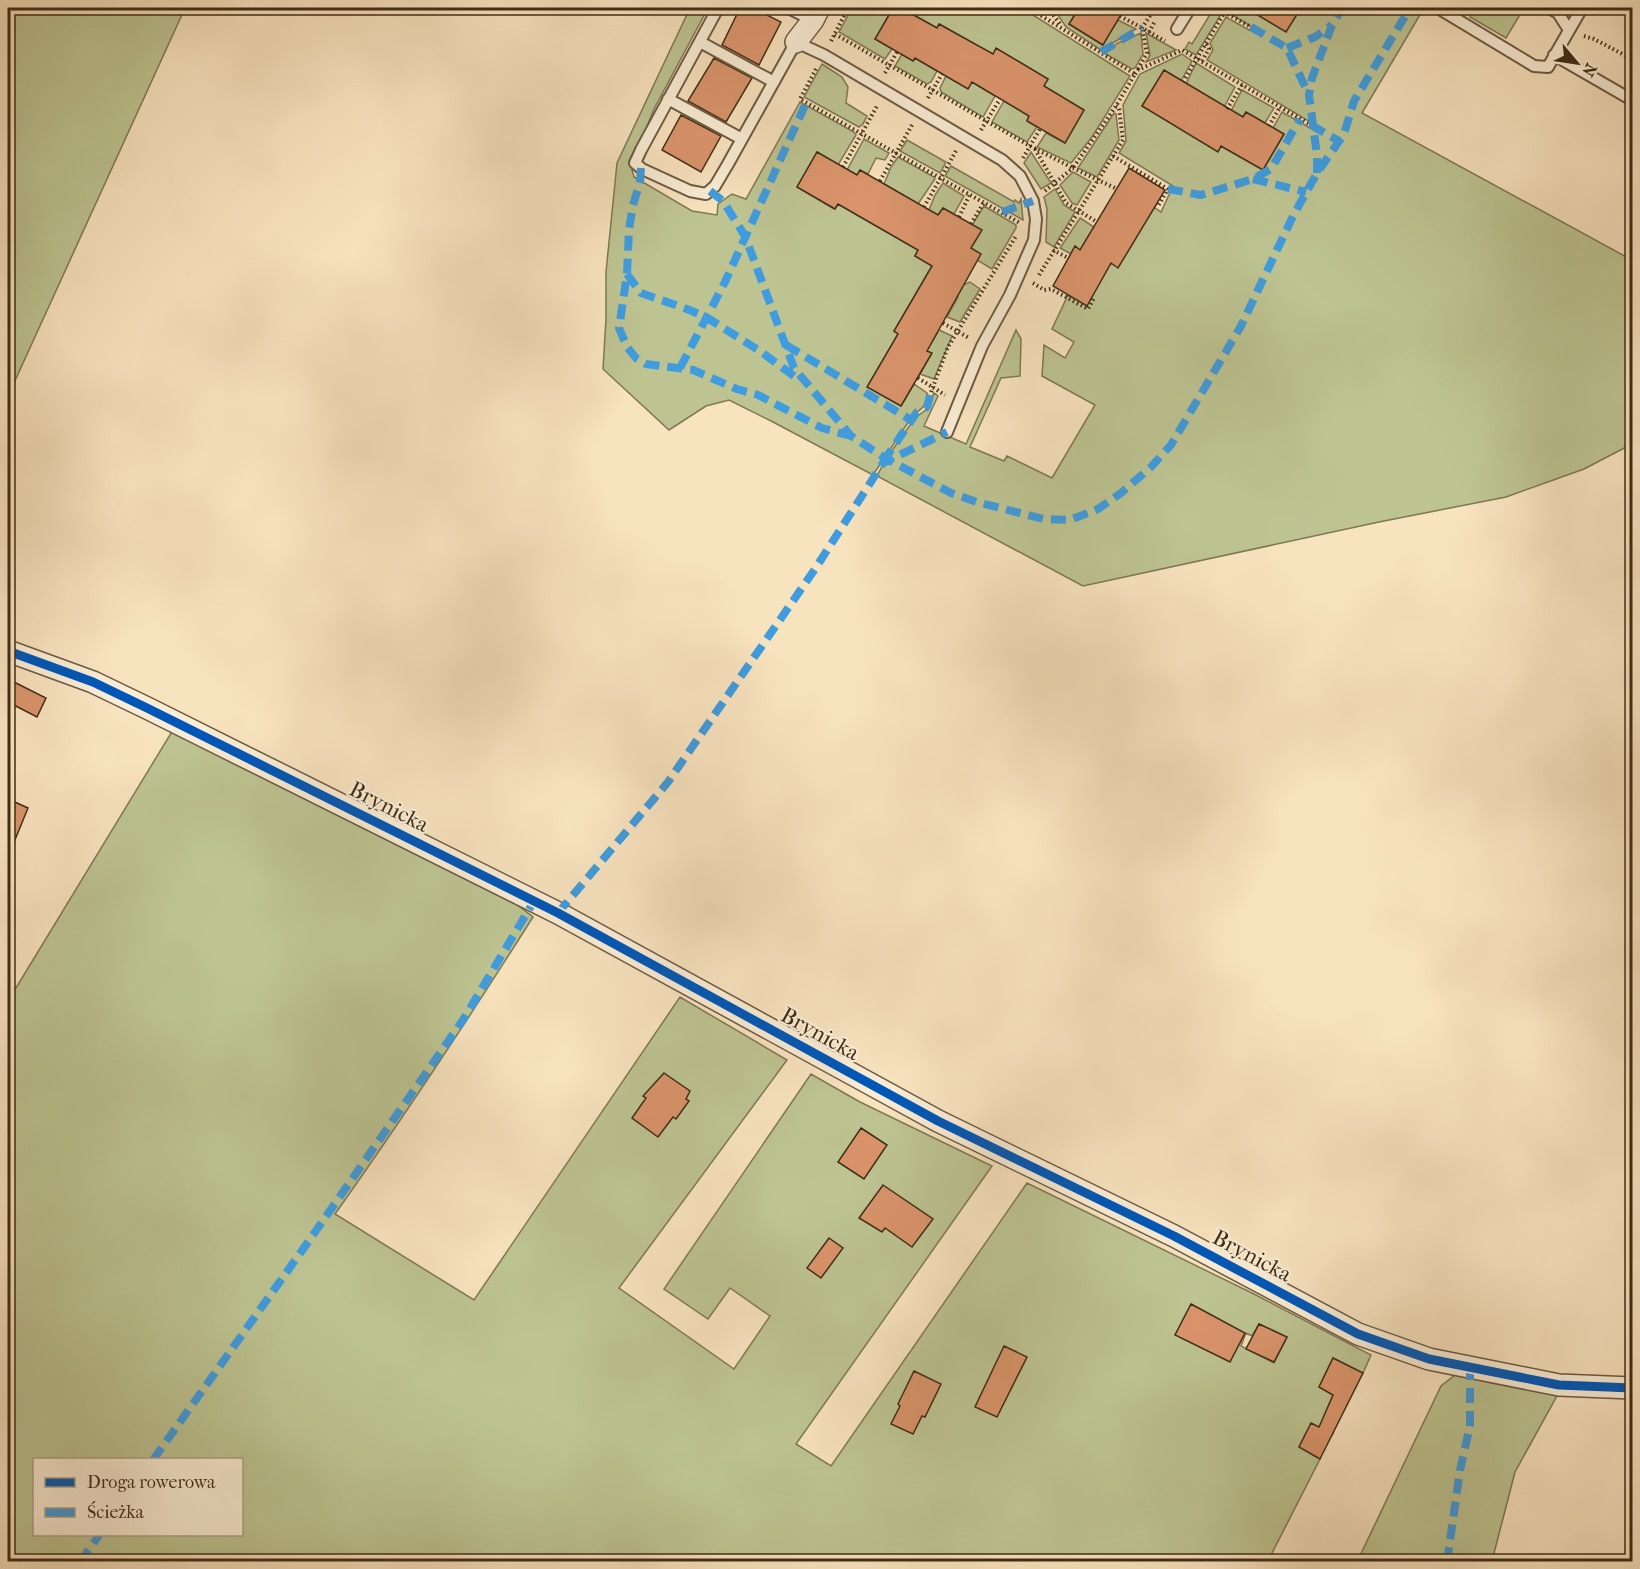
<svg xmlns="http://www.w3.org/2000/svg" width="1640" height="1569" viewBox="0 0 1640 1569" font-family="'IM FELL French Canon',serif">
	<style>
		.green { fill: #bdc492; stroke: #7e7854; stroke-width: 1.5; fill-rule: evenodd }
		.building { fill: #da946b; stroke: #3f2c17; stroke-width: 1.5 }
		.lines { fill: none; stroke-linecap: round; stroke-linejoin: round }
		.lane-casing { stroke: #6d5a41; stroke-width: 14 }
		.street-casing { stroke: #6d5a41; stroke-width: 24 }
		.path { stroke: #3f2c17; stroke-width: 4; stroke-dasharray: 1.5 3; stroke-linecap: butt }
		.lane { stroke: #faedd5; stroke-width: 10 }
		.street { stroke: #faedd5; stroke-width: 21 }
		.quiet { stroke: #3f9cdf; stroke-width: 8; stroke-dasharray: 15 8; stroke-linecap: butt }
		.cycleway-casing { stroke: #faedd5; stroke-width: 13 }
		.cycleway { stroke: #0057b8; stroke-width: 9 }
		.labels { text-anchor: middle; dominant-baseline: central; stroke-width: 4.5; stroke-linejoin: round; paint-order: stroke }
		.street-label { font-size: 22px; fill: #3f2c17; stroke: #faedd5 }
	</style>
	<rect width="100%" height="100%" fill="#f8e3bf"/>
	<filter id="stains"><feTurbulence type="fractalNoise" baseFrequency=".00333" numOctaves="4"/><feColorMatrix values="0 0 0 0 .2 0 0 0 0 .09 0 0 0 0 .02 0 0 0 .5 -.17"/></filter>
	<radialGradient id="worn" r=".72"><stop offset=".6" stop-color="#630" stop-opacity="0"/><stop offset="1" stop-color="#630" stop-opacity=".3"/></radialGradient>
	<path class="green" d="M8,8H185L8,396Z
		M690,8H708L654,109L631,166L634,177L692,211L717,215L718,204L732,194L746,199L800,102L854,132L856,135L838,165L817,152L797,187L834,209L838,204L918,250L915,256L932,266L894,331L898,334L868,387L901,406L914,384L927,393C931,406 918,409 911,418L873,475L773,422L729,400L706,406L669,430L603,369L606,319V272L617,163Z
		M852,8H893L875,39L892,49L885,59L839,32Z
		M901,8H1022L1130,76L1092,137L1071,163L1037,147L1046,133L1065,143L1084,110L1046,88L1044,85L1048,79L997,49L993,55L940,24L937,28Z
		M1053,8H1079L1069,24L1102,45L1118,20L1136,29L1101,50L1066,27Z
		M1214,8H1225L1196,55L1185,49L1189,42L1192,44Z
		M1232,8H1250L1286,31L1301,8H1424L1362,113L1632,260V444L1584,469L1506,497L1379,522L1083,586L877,476L886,459L915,418L927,409L934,393L938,396L924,426L966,444L1016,330L1021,339L1020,376L1001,378L970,447L1004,461L1007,456L1052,478L1095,405L1042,376L1044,345L1065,358L1074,342L1052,329L1068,295L1087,305L1111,263L1118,267L1154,207L1161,212L1173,186L1119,153L1126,141L1123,105L1140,74L1182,54L1192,61L1181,81L1164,71L1142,106L1221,146L1263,170L1284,134L1273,128L1282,112L1310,128L1312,123L1207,60L1213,50L1210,43L1226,17L1249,30L1252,27L1229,13Z
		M1475,8H1524L1506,38L1470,17Z
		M1141,33L1143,54L1135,68L1132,69L1104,53L1118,43Z
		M1146,33L1176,50L1146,62L1150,55Z
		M902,54L913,61L915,58L937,71L931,82L927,84L895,66Z
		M1196,63L1235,87L1224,107L1186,84Z
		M822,64L842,77L848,87L846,103L867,116L863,124L859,127L804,97Z
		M946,76L968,88L972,82L995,96L983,117L941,92L940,88Z
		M1242,90L1274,108L1265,123L1246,112L1242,118L1231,111Z
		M1004,101L1029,116L1027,121L1037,127L1027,142L992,122Z
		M1114,113L1116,114L1119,140L1097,177L1078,168Z
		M864,139L889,153L885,160L876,158L868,174L860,170L857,175L847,170Z
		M907,140L946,162L940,173L900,151Z
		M1031,152L1051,183L1041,189L1024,163Z
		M898,157L934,177L935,179L918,204L884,184L891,167Z
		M951,166L1014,202L1015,200L1019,203L1021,199L1023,220L945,176Z
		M1073,172L1091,182L1077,205L1072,203L1060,185Z
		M943,183L964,196L954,214L943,208L938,215L929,210L935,195Z
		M1055,189L1064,205L1075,212L1054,247L1046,242L1047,209L1044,197Z
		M984,206L1016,225V228L992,269L977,260L971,248L981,230L972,225Z
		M1080,218L1094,227L1080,250L1075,247L1071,254L1060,248Z
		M970,282L980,289L960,322L947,317L958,297L957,296L963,285Z
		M939,330L952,336L934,379L920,374L931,354L927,351Z
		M176,725L511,900L533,917C469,1018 404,1117 335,1214L474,1300L680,997L787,1060L619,1288L734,1369L770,1316L730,1288L708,1319L664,1289L811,1074L860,1102L992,1166L796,1444L831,1466L1027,1183L1252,1293L1371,1355L1363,1373L1333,1358L1319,1387L1333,1395L1326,1412L1334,1430L1333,1434L1311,1424L1299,1447L1320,1459L1268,1561H8V1001ZM1259,1324L1287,1337L1274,1363L1241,1346L1246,1333L1252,1336ZM34,1460H242V1534H34Z
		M1455,1375L1558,1394L1515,1472L1492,1561L1357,1562L1441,1386Z"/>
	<path class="building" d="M740,8H753L781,22L759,65L722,45Z
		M893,8H901L937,28L939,24L993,54L996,48L1048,79L1044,86L1084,110L1065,143L1027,121L1029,116L972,82L968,89L915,58L913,61L875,39Z
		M1079,8H1125L1103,45L1069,24Z
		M1246,8H1301L1286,32Z
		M714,58L752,78L726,122L688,101Z
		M1164,70L1243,117L1246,112L1284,134L1263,170L1221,146L1218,152L1142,106Z
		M681,115L721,136L701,172L662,150Z
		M817,152L857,175L860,170L938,215L943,208L982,230L971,248L981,254L927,351L932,353L901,406L867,387L898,334L894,331L932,266L915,256L918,250L838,204L835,209L797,187Z
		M1129,168L1165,190L1118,268L1111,263L1087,306L1053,286L1075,246L1080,250Z
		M8,679L46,698L37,717L8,702Z
		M8,799L28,808L8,857Z
		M664,1073L690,1091L686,1099L689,1101L676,1119L673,1117L658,1137L632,1118L646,1098L643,1096Z
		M861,1128L887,1145L864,1179L838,1162Z
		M883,1185L933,1219L912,1247L885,1228L882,1232L859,1218Z
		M829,1238L843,1248L821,1278L807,1268Z
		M1191,1304L1245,1333L1230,1362L1175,1335Z
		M1259,1324L1287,1337L1274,1362L1246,1349Z
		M1004,1346L1027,1357L997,1417L975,1407Z
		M1333,1358L1363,1373L1320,1459L1299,1447L1311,1423L1319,1427L1333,1395L1319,1387Z
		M914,1371L941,1384L925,1417L922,1416L913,1434L891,1424L900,1406L898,1404Z"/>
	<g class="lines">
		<g class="lane-casing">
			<path id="lane" d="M718,8L641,150L635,163L642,169L690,191L706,194L715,186L728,164L796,42L824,55L1002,160L1020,176L1033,201L1036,219L1034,240L1010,295L982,346L947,432
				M788,8L813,20
				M1438,8L1534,66L1548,67L1582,8
				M1549,8L1558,13L1569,30
				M1177,29L1190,8
				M700,42L774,82
				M1554,55L1632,100
				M668,99L742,139"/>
		</g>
		<g class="street-casing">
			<path id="street" d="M796,42L813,20L819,8
				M8,651L93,682L147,708L558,913L938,1121L1174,1236L1358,1334L1429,1359L1559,1385L1632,1388"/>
		</g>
		<path class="path" d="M1048,8L1060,24
			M1155,8L1142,28L1165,41
			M1224,12L1251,27
			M1120,16L1142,28L1147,53L1138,69
			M1149,32L1155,21
			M835,34L1030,146L1073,168L1116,106L1135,74L1029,8
			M1584,36L1594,39L1632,59
			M831,41L848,8
			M1202,61L1209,49L1206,43
			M816,69L800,99L1020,223
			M885,73L897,52
			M1135,74L1138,70L1182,50L1311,125
			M1183,82L1227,8
			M928,98L942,74
			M1227,109L1242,85
			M1269,126L1280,107
			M981,130L1000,99
			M1035,149L1066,203L1097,222
			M1113,156L1168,189L1158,206L1156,205
			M1023,158L1040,129
			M843,167L877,106
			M880,181L912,125
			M1045,191L1073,168L1117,189
			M924,207L956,151
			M959,217L970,194
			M971,224L984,202
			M1053,250L1068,258
			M1039,275L1123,140L1119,108L1116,106
			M1033,283L1044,290L1051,289L1088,309L1094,298L1092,297
			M943,323L969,338
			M918,378L945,395
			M931,392L948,347L1016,236"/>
		<use href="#lane" class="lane"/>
		<use href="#street" class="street"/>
		<path class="quiet" d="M1251,27L1287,48L1309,95
			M1287,48L1315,37L1332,25
			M1101,52L1142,28
			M1311,125L1339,141
			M641,168L640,182L633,205L629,229L627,274L619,328L627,347L636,358L646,364L693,370L737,389L758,395L822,428L851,436
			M1317,173V155L1309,95L1312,78L1332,25L1342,8
			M1253,179L1306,192
			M1168,189L1201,195L1253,179L1271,169L1300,119
			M710,191L723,201L745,236L794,368L851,436L885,458L951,493L977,502L1043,519L1070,520L1098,509L1121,493L1151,467L1171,445L1241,326L1293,216L1317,173L1344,134L1354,101L1410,8
			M1002,212L1033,201
			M627,274L641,293L687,309L706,317L760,351L798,379
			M786,345L911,420
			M680,368L725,282L806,103
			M883,462L917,412L927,407L931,392
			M558,913L668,782L815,569L883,463L947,432
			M153,1460L313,1235L463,1020L534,901
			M80,1562L100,1534
			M1447,1562L1460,1470L1470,1426V1368"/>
		<g class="cycleway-casing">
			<path id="cycleway" d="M8,651L93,682L147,708L558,913L938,1121L1174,1236L1358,1334L1429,1359L1559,1385L1632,1388"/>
		</g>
		<use href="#cycleway" class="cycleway"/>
	</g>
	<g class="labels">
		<g class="street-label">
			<text transform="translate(389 807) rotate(27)">Brynicka</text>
			<text transform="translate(820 1034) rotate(29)">Brynicka</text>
			<text transform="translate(1252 1256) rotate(28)">Brynicka</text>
		</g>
	</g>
	<rect width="1640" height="1569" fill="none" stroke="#f8e3bf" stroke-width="30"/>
	<rect x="9" y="9" width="1622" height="1551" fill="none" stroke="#3f2c17" stroke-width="3"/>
	<rect x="15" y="15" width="1610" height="1539" fill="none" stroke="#3f2c17" stroke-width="1.5"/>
	<rect x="33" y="1458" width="210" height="78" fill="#faedd5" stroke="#afa089" stroke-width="1.5"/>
	<rect x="45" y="1478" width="30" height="9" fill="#0057b8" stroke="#afa089" stroke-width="1.5"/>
	<text x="87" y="1488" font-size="18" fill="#3f2c17">Droga rowerowa</text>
	<rect x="45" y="1508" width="30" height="9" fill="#3f9cdf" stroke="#afa089" stroke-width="1.5"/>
	<text x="87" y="1518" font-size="18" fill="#3f2c17">Ścieżka</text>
	<g transform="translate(1577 63) rotate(119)" stroke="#faedd5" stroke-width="4.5" paint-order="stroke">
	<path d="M0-4.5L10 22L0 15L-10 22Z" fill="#3f2c17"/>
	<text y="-9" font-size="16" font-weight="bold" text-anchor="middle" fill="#3f2c17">N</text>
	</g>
	<rect width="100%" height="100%" filter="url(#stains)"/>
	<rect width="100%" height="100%" fill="url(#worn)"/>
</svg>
